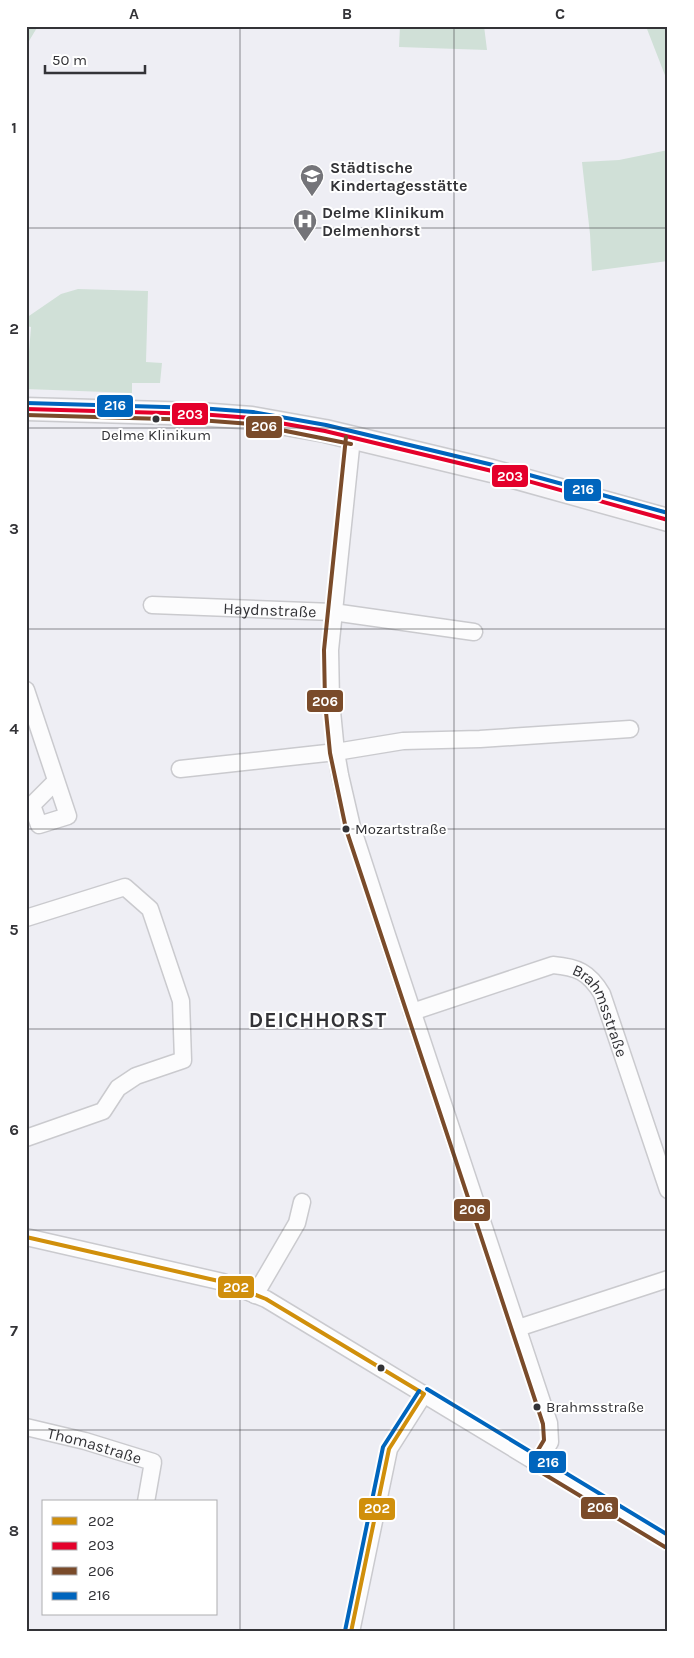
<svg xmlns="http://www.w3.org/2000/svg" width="694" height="1658" viewBox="0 0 694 1658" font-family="Karla,sans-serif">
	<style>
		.green { fill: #d0e0d7 }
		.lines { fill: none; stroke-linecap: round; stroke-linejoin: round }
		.minor-casing { stroke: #cacace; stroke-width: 19 }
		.secondary-casing { stroke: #cacace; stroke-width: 25 }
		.minor { stroke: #fcfcfd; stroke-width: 16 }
		.secondary { stroke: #f6f5f8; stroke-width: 22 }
		.bus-1-casing { stroke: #fff; stroke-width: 8 }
		.bus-2-casing { stroke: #fff; stroke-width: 8 }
		.bus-3-casing { stroke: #fff; stroke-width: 8 }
		.bus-4-casing { stroke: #fff; stroke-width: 8 }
		.bus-1 { stroke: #d08f0b; stroke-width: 4 }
		.bus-2 { stroke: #e4002b; stroke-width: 4 }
		.bus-3 { stroke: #7a4b2a; stroke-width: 4 }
		.bus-4 { stroke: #0065bd; stroke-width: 4 }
		.grid { fill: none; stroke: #333337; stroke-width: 1; stroke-opacity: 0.55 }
		.bus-dot { fill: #333337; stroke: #fff; stroke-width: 2 }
		.labels { text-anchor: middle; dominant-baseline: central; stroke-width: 4; stroke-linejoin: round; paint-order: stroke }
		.bus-label { font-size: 15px; fill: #333337; stroke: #fff; text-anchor: start }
		.poi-label { font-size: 16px; font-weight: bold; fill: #333337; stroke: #fff; text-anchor: start }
		.street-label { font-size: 16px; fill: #333337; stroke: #fff }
		.district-label { font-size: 21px; font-weight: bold; letter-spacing: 1px; fill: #333337; stroke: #fff }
		.line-badge { stroke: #fff; stroke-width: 2 }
		.badge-label { font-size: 14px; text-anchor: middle; font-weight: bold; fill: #fff }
		.neatline { fill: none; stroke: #333337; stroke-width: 2 }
		.grid-label { font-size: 16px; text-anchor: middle; font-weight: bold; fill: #333337 }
	</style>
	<rect width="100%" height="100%" fill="#eeeef4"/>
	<path class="green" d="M26,26H38L26,46Z
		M400,26H484L487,50L399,47Z
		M655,26H668V83L647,29Z
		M668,150V261L592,271L590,234L582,162L619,160Z
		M78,289L148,291L146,362L162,363L160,383H132V393L26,389L31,327L26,326V318L61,294Z"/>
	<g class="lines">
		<g class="minor-casing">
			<g id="minor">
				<path d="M352,438L330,650L331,701L336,752L340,775L352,827L387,935L549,1423L550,1442L537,1463"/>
				<path id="s1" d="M152,605L333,612L474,632"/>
				<path d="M26,690L68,816L39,825L32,805L56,781"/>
				<path d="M180,769L336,752L403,741L480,739L630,729"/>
				<path d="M26,918L125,887L150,909L181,1001L183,1060L136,1076L118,1088L103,1111L26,1138"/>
				<path id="s2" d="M412,1012L553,965C577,967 589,972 602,994L668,1190"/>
				<path d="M26,1237L223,1282L266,1299L668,1542"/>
				<path d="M255,1295L297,1223L302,1202"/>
				<path d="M518,1328L668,1279"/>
				<path id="s3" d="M26,1427L85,1441L153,1462L146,1502"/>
				<path d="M351,1632L389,1449L424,1394"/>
			</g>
		</g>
		<g class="secondary-casing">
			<path id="secondary" d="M26,409L199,414L252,418L325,431L492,471L668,520"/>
		</g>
		<use href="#minor" class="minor"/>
		<use href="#secondary" class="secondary"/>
		<g class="bus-1-casing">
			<path id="bus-1" d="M26,1237L223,1282L266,1299L424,1394
				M351,1632L389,1449L424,1394"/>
		</g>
		<g class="bus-2-casing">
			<path id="bus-2" d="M26,409L199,414L252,418L325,431L492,471L668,520"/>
		</g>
		<g class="bus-3-casing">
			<path id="bus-3" d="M26,415L199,420L251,424L351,444
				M346,437L324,650L325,702L330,753L346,829L543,1424L544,1440L532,1460
				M534,1468L665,1547"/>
		</g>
		<g class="bus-4-casing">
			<path id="bus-4" d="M26,403L199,408L253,412L326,425L493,465L668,513
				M427,1389L668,1535
				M345,1631L383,1447L419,1391"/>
		</g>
		<use href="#bus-1" class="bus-1"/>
		<use href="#bus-2" class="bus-2"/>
		<use href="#bus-3" class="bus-3"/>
		<use href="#bus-4" class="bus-4"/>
	</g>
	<path class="grid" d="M240,26V1632M454,26V1632M26,228H668M26,428H668M26,629H668M26,829H668M26,1029H668M26,1230H668M26,1430H668"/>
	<defs>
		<g id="school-pin" transform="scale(1.25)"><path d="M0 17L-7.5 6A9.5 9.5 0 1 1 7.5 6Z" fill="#747479" stroke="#fff"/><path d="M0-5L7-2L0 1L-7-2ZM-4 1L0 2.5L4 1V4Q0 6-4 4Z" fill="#fff"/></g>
		<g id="hospital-pin" transform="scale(1.25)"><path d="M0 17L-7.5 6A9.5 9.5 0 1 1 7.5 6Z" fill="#747479" stroke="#fff"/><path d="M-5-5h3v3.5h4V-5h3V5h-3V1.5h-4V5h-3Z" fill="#fff"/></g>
	</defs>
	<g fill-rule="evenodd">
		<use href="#school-pin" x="312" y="176"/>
		<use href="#hospital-pin" x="305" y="221"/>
	</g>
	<g class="bus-dot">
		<circle cx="156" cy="419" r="4.5"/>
		<circle cx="346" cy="829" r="4.5"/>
		<circle cx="381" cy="1368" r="4.5"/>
		<circle cx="537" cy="1407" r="4.5"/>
	</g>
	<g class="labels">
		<g class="bus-label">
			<text x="156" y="435" text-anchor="middle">Delme Klinikum</text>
			<text x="355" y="829">Mozartstraße</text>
			<text x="546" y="1407">Brahmsstraße</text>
		</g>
		<g class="poi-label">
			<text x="330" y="167">Städtische<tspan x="330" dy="18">Kindertagesstätte</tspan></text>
			<text x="322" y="212">Delme Klinikum<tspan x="322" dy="18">Delmenhorst</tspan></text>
		</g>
		<g class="street-label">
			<text stroke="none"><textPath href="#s1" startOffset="118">Haydnstraße</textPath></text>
			<text stroke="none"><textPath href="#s2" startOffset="222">Brahmsstraße</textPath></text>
			<text stroke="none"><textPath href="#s3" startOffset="71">Thomastraße</textPath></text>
		</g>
		<g class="district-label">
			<text x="318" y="1020">DEICHHORST</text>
		</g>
	</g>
	<g class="line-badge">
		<rect x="96" y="394" width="38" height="24" rx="5" fill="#0065bd"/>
		<rect x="171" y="402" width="38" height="24" rx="5" fill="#e4002b"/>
		<rect x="245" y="415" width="38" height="24" rx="5" fill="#7a4b2a"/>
		<rect x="491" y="464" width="38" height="24" rx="5" fill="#e4002b"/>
		<rect x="563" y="478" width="39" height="24" rx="5" fill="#0065bd"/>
		<rect x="306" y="689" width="38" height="24" rx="5" fill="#7a4b2a"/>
		<rect x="453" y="1198" width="38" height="24" rx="5" fill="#7a4b2a"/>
		<rect x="217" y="1275" width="38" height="24" rx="5" fill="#d08f0b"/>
		<rect x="528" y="1450" width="39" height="24" rx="5" fill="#0065bd"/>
		<rect x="580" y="1496" width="39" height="24" rx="5" fill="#7a4b2a"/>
		<rect x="358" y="1497" width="38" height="24" rx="5" fill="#d08f0b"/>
	</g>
	<g class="badge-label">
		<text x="115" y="410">216</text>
		<text x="190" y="419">203</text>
		<text x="264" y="431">206</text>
		<text x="510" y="481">203</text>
		<text x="583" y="494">216</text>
		<text x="325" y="706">206</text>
		<text x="472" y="1214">206</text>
		<text x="236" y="1292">202</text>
		<text x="548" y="1467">216</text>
		<text x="600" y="1512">206</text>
		<text x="377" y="1513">202</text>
	</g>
	<rect width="694" height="1658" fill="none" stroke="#ffffff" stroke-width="55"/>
	<rect x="42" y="1500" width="175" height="115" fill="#ffffff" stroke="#adadaf"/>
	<rect x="52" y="1517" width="25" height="8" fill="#d08f0b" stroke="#adadaf"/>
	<text x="88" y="1526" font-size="15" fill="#333337">202</text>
	<rect x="52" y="1542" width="25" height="8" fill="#e4002b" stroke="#adadaf"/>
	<text x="88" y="1550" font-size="15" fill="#333337">203</text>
	<rect x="52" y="1567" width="25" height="8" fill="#7a4b2a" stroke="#adadaf"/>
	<text x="88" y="1576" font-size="15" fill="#333337">206</text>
	<rect x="52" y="1592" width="25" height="8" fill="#0065bd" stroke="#adadaf"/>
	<text x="88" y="1600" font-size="15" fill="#333337">216</text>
	<path d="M45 65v8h100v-8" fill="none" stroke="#333337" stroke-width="2.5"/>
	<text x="52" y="65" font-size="15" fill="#333337" stroke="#ffffff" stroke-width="4" paint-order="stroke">50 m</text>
	<rect x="28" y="28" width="638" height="1602" class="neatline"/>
	<g class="grid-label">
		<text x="134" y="19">A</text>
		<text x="347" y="19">B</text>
		<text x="560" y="19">C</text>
		<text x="14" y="133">1</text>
		<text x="14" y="334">2</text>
		<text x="14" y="534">3</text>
		<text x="14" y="734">4</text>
		<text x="14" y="935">5</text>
		<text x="14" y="1135">6</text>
		<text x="14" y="1336">7</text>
		<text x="14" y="1536">8</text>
	</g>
</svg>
